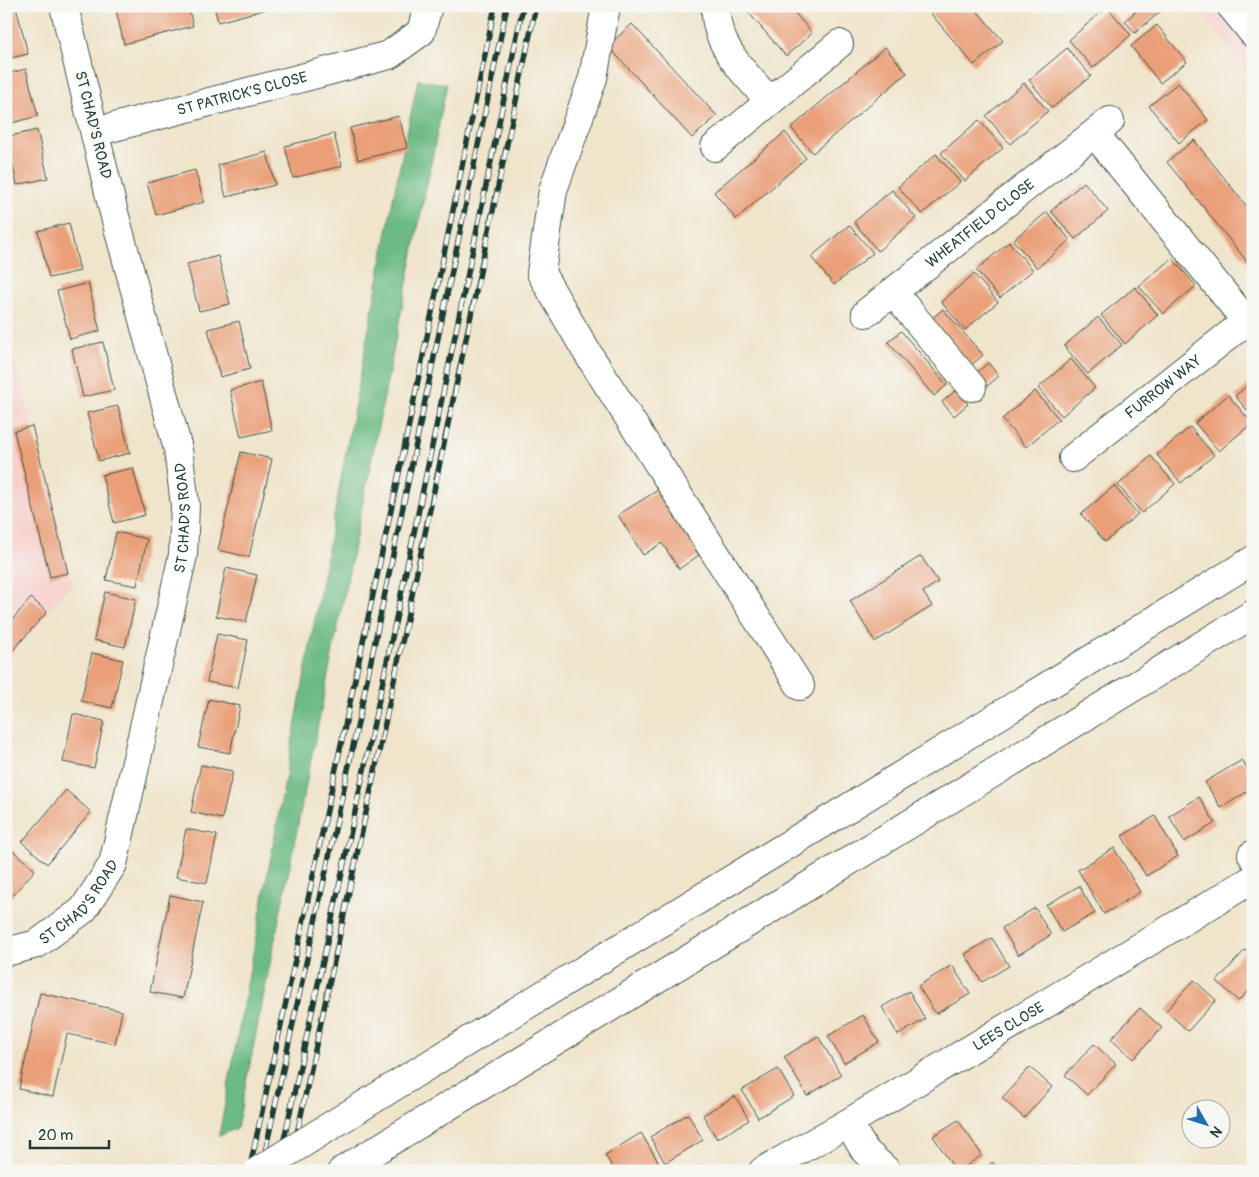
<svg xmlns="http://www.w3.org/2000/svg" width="1259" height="1177" viewBox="0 0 1259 1177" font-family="Pangolin,sans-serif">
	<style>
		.built { fill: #f7d0cc }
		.forest { fill: #6dbb84; stroke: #467c5c }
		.building { fill: #ea9f78 }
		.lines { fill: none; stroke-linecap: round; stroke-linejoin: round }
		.minor-casing { stroke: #3e564b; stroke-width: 30 }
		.highway-casing { stroke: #3e564b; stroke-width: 30 }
		.minor { stroke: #fff; stroke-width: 28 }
		.highway { stroke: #fff; stroke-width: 28 }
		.rail-casing { stroke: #1f3d34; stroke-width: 5.5 }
		.rail { stroke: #f6f6f2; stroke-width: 4; stroke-dasharray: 11; stroke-linecap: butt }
		.highway-bridge-casing { stroke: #3e564b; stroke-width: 30; stroke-linecap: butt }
		.highway-bridge { stroke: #fff; stroke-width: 28 }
		.labels { text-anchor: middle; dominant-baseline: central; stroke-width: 4; stroke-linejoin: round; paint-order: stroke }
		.street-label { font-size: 15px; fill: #1f3d34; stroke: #f6f6f2 }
	</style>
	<rect width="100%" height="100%" fill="#f6f6f2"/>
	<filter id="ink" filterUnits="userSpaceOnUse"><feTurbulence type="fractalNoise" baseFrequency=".02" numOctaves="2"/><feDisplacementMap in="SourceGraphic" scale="10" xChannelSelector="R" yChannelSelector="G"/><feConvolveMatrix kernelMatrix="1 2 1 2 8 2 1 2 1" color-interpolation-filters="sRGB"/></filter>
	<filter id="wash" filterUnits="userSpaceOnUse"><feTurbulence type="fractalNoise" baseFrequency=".0096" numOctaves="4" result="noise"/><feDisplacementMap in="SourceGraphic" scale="20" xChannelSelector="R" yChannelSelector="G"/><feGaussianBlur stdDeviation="1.12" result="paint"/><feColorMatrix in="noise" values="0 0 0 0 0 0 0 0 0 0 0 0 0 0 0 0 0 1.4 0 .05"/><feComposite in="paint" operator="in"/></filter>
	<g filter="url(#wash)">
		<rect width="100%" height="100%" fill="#f0e4cb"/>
		<path class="built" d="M1196,6H1253V80Z
			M6,326L73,581L6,663Z"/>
		<path class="forest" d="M418,80L447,84L237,1128L219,1136L393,199Z"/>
		<g id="blocks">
			<path class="building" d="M115,6H188L193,26L124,44Z
				M214,6H266L267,9L218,22Z
				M754,6H789L812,33L786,56L748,12Z
				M931,6H973L1003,41L974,65L927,9Z
				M1142,6H1167L1135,33L1125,21Z
				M16,7L28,54L6,59V9Z
				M1107,7L1131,35L1093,68L1069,40Z
				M632,24L717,116L692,138L608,46Z
				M1157,25L1187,62L1160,83L1131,46Z
				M885,47L907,73L813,153L791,128Z
				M1067,48L1091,76L1052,108L1029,80Z
				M26,69L38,116L8,124L6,74Z
				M1024,83L1048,111L1010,144L986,116Z
				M1178,83L1208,120L1179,143L1149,106Z
				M399,116L407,148L358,160L350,128Z
				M979,120L1003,148L965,181L941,153Z
				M37,130L48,178L17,185L6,137Z
				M785,132L806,158L736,219L714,192Z
				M334,134L342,166L293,178L285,146Z
				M1194,140L1253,214V269L1167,162Z
				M267,152L275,185L226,197L218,165Z
				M936,154L960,182L922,214L898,187Z
				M195,170L204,202L156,215L147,183Z
				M1084,182L1108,211L1075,239L1051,211Z
				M892,190L916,218L878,251L854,222Z
				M1047,212L1070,240L1037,268L1013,240Z
				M69,223L80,271L49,278L38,231Z
				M849,225L873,253L834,285L811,257Z
				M1009,242L1033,270L1000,298L976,270Z
				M218,256L230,304L199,311L187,264Z
				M1172,258L1196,286L1163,314L1139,286Z
				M974,274L998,302L965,330L941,302Z
				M88,283L100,331L70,339L57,291Z
				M1135,287L1158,315L1125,344L1101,315Z
				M943,309L983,355L968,368L929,321Z
				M1098,317L1122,345L1088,374L1064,346Z
				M239,321L250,369L220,377L208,329Z
				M901,331L947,385L934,396L888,342Z
				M103,342L114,390L83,397L72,349Z
				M1071,359L1095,388L1062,416L1038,388Z
				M988,363L999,376L985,388L974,375Z
				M1253,381V417L1235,396Z
				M261,382L272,430L241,437L230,390Z
				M956,390L968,404L954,416L942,402Z
				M1035,391L1059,419L1026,447L1002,419Z
				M1228,395L1252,423L1219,451L1195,423Z
				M118,406L130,453L99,461L87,413Z
				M32,426L68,573L50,577L14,431Z
				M1190,427L1214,455L1181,483L1157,455Z
				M241,452L272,459L249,557L218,550Z
				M1151,456L1175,484L1142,513L1118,485Z
				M133,468L145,515L114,523L102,475Z
				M1114,486L1138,514L1105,542L1081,514Z
				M658,490L699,555L679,569L662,543L643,555L618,515Z
				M116,532L147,539L137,586L106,580Z
				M921,556L938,582L923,592L932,606L875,642L850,601Z
				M226,568L257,575L246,622L216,616Z
				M105,592L136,599L125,647L94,640Z
				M31,598L47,612L6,658V627Z
				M217,634L248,640L238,688L207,682Z
				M92,653L123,660L112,708L81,701Z
				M209,699L240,706L230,753L198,747Z
				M73,714L104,721L94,768L63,762Z
				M1242,760L1253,778V788L1221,808L1205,782Z
				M201,765L233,771L222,819L191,812Z
				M66,790L91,812L47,864L22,842Z
				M1199,797L1215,823L1184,842L1169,816Z
				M1155,816L1178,856L1146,876L1122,836Z
				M186,829L217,835L207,883L176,877Z
				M1114,848L1140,892L1104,914L1078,870Z
				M12,850L35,870L6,903V857Z
				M1079,886L1095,913L1062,932L1046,905Z
				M170,895L203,902L183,998L150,992Z
				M1035,908L1051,935L1018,955L1002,928Z
				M992,938L1009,966L982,982L965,954Z
				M1245,950L1253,957V986L1238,1001L1217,981Z
				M952,965L970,994L936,1014L918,986Z
				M1194,980L1216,1000L1188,1031L1166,1011Z
				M909,991L925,1019L898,1035L882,1007Z
				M40,993L122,1011L115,1044L67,1034L53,1097L19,1089Z
				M1140,1008L1162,1028L1133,1059L1111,1039Z
				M863,1015L879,1042L844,1063L828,1036Z
				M818,1036L841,1075L807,1096L784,1057Z
				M1094,1044L1116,1064L1087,1095L1065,1075Z
				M1030,1067L1052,1087L1024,1118L1002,1098Z
				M778,1069L794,1096L758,1118L742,1090Z
				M735,1096L749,1120L717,1139L703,1115Z
				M688,1114L703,1140L665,1163L650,1137Z
				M958,1120L982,1155L959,1171H956L933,1136Z
				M641,1133L659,1163L647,1171H615L605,1155Z
				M992,1162L1000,1171H983Z"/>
		</g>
	</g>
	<g filter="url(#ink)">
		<use href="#blocks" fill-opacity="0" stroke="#3e564b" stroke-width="1"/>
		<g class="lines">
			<g class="minor-casing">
				<g id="minor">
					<path d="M606,6L593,78L553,190L541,273L585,349L800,686"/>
					<path d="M716,6C713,44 746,75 770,101"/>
					<path d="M1231,6L1253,33"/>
					<path id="s1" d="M95,132L389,55L421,32L428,6"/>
					<path d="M1095,134L1246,321"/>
					<path d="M715,147L839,44"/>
					<path d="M893,292L972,387"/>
					<path id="s2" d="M866,313L1110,121"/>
					<path id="s3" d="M1073,458L1253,316"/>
					<path d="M1252,855L1253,857"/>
					<path id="s4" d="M6,952L37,944L83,910L113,864L183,555L185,505L178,449L113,209L64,6"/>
					<path d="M848,1123L865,1151L887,1171"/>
					<path id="s5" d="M763,1171L848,1123L1253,879"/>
				</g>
			</g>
			<g class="highway-casing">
				<path id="highway" d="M409,1077L1253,560
					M342,1171L1253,614"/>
			</g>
			<use href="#minor" class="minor"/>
			<use href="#highway" class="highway"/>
			<g class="rail-casing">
				<path id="rail" d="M249,1171L291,979L400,468L495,6
					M261,1171L358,723L507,6
					M277,1171C363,783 443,395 523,6
					M289,1171C373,783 455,395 536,6"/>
			</g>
			<use href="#rail" class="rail"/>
			<g class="highway-bridge-casing">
				<path id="highway-bridge" d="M258,1171L409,1077"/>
			</g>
			<use href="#highway-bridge" class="highway-bridge"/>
		</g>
	</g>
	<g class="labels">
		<g class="street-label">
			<text stroke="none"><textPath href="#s1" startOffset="152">ST PATRICK'S CLOSE</textPath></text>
			<text transform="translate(93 125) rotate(76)">ST CHAD'S ROAD</text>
			<text stroke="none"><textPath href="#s2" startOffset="145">WHEATFIELD CLOSE</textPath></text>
			<text stroke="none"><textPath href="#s3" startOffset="115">FURROW WAY</textPath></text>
			<text stroke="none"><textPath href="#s4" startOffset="498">ST CHAD'S ROAD</textPath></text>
			<text stroke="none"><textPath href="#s4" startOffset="92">ST CHAD'S ROAD</textPath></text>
			<text stroke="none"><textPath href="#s5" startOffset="285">LEES CLOSE</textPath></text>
		</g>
	</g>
	<rect width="1259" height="1177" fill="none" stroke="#f6f6f2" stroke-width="25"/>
	<g transform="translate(1206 1124) rotate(129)"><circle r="24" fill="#f6f6f2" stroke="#a0aca6"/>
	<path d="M0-4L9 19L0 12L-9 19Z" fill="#1f6fb2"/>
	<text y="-8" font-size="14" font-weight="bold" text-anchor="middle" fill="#1f3d34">N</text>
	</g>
	<path d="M30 1140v8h79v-8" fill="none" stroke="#1f3d34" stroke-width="2.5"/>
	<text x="38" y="1140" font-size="15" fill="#1f3d34" stroke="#f6f6f2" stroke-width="4" paint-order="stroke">20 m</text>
</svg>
